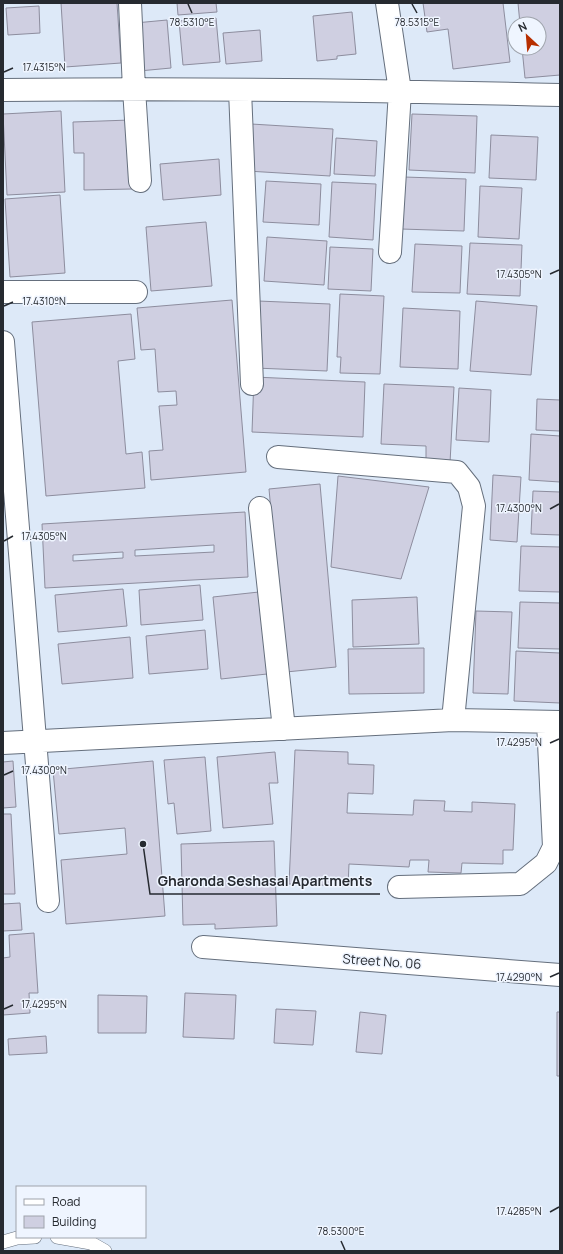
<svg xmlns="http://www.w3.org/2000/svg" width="563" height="1254" viewBox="0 0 563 1254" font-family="Manrope,sans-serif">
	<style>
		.building { fill: #cfcfe1; stroke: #8d8d9e; fill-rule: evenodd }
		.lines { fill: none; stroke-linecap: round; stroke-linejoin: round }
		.lane-casing { stroke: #656f7d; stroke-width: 14 }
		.street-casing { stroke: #656f7d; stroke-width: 24 }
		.lane { stroke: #fff; stroke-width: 13 }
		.street { stroke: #fff; stroke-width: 22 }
		.ticks { fill: none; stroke: #262a30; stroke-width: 1.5 }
		.labels { text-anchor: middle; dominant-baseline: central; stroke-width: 3; stroke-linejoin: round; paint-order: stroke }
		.street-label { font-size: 13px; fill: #262a30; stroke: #eff5ff }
		.ticks-label { font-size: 10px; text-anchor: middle; fill: #262a30; stroke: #eff5ff; stroke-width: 3; stroke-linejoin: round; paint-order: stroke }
		.leader { fill: none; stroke: #262a30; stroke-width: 1.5 }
		.callout-dot { fill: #262a30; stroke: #eff5ff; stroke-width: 1.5 }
		.callout-label { font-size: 14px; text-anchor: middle; font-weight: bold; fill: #262a30; stroke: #eff5ff; stroke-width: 3; stroke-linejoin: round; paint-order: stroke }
	</style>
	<rect width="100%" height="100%" fill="#dde9f8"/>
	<path class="building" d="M61,3H117L121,63L65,67Z
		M177,3H216L217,12L178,15Z
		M423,3H503L510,62L453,69L448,29L427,32Z
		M518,3H560V75L525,78L522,48H539V24H520Z
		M39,6L40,33L8,35L6,8Z
		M352,12L356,54L337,56V59L317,61L313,16Z
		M216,18L220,62L183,65L179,21Z
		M167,20L171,68L139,71L135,23Z
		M260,30L262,61L226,64L223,33Z
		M61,111L65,192L7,195L3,114Z
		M412,114L477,116L475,173L409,170Z
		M130,120L132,189L84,190V153H74L73,122Z
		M251,124L333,129L330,176L247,171Z
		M491,135L538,137L536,180L489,178Z
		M336,138L377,141L375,176L334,174Z
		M219,159L221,195L163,200L160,164Z
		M404,177L466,179L464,231L401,229Z
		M266,181L321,184L319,225L263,222Z
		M332,182L376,184L373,240L329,237Z
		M480,186L522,188L519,239L478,237Z
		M60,195L65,273L10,277L5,199Z
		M206,222L212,286L151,291L146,227Z
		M267,237L327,241L324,285L264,281Z
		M470,243L522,245L520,296L467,294Z
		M415,244L462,246L460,293L412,292Z
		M330,247L373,249L371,291L328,289Z
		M340,294L384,296L380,374L340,373L341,357H337Z
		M232,300L246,472L151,480L149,451L163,450L159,406L177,405L176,391L158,392L155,349L141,350L137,308Z
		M258,301L330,304L327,371L255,368Z
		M476,301L537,306L531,375L470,371Z
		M403,308L460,311L458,369L400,367Z
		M131,314L135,359L118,361L126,454L142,452L145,488L46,496L32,322Z
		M254,377L365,382L363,437L252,432Z
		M384,384L454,387L450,463L426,462V446L381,444Z
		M459,388L491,390L489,442L456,440Z
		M537,399L560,400V431L536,430Z
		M531,434L560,436V482L529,480Z
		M493,475L521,477L517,542L490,540Z
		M338,476L429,487L401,579L331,567Z
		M320,484L336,667L286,672L269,489Z
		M533,491L560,492V535L531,534Z
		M245,512L248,577L45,588L42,524ZM214,545V552L135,556V550ZM123,552V558L73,561V555Z
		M521,546L560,547V592L519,591Z
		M200,585L203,620L141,625L139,590Z
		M123,589L127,626L58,632L55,595Z
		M259,592L267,674L221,679L213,597Z
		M417,597L419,644L353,647L352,600Z
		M520,602L560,603V649L518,648Z
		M476,611L512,612L508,694L473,693Z
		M205,630L208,669L149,674L146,636Z
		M130,637L133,678L62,684L58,644Z
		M424,648V693L349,694L348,649Z
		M516,651L560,653V703L514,701Z
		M295,750L348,752V764L374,765L373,794L348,793L347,813L413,815L414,800L445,801L444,811L472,812V802L515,804L513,850H503V864L462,863L461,873L428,872L429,860H410L409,867L349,864L348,886L289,884Z
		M275,752L278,783H269L273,824L223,828L217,757Z
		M205,757L211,831L177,834L174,803L168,804L164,760Z
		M13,761L16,807L3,808V762Z
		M153,761L165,916L66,924L61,860L127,854L125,828L59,834L53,770Z
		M3,814H11L15,894H3Z
		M274,841L277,926L215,929V924L183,925L181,844Z
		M20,903L22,930L3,931V904Z
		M34,933L38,993H29L30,1013L3,1015V958L10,957L9,935Z
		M185,993L236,995L234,1039L183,1037Z
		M98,995L147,996L146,1033H98Z
		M276,1009L316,1011L313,1045L274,1043Z
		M360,1012L386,1015L382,1054L356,1052Z
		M557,1012H560V1076H557Z
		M46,1036L47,1053L9,1055L8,1039Z"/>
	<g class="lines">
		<g class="lane-casing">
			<path id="lane" d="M57,1237L91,1243L105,1251
				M3,1242L17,1238L35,1237"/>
		</g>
		<g class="street-casing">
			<path id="street" d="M130,3L134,89L140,181
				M387,3L400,91L390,252
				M3,90C189,88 374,90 560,95
				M240,90L252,384
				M3,292H136
				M3,342L48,901
				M278,457L457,472L469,487L474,506L453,720
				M260,508L284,729
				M3,743L453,720L560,722
				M399,887L520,884L546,863L554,847L548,722
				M203,947L560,975"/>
		</g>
		<use href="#lane" class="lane"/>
		<use href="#street" class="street"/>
	</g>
	<path class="ticks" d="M188,4L192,13M412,4L417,13M4,72L13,68M550,274L559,270M4,306L13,302M550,509L559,504M4,541L13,536M550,743L559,739M4,775L13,771M550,977L559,973M4,1009L13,1005M550,1212L559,1207M341,1241L345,1250"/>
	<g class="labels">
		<g class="street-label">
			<text transform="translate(382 961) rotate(4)">Street No. 06</text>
		</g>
	</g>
	<g class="ticks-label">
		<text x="192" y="26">78.5310°E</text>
		<text x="417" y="26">78.5315°E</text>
		<text x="44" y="71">17.4315°N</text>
		<text x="519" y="278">17.4305°N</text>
		<text x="44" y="305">17.4310°N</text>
		<text x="519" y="512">17.4300°N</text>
		<text x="44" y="540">17.4305°N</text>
		<text x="519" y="746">17.4295°N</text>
		<text x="44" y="774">17.4300°N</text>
		<text x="519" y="981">17.4290°N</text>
		<text x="44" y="1008">17.4295°N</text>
		<text x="519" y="1215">17.4285°N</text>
		<text x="341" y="1235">78.5300°E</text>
	</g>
	<path class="leader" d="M143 844L150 894H380"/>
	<circle class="callout-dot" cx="143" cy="844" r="4"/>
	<g class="callout-label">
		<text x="265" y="886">Gharonda Seshasai Apartments</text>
	</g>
	<rect width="563" height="1254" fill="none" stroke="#262a30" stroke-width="8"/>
	<rect x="16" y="1186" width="130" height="52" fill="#eff5ff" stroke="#9fa4ac"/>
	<rect x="24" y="1199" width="20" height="6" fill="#ffffff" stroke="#9fa4ac"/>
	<text x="52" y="1206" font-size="12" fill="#262a30">Road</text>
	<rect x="24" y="1216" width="20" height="12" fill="#cfcfe1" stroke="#9fa4ac"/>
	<text x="52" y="1226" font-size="12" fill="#262a30">Building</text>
	<g transform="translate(527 36) rotate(334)"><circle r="19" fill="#eff5ff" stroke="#9fa4ac"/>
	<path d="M0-3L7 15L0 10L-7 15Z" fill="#b72e00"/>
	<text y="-6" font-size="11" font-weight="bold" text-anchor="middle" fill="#262a30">N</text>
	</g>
</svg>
